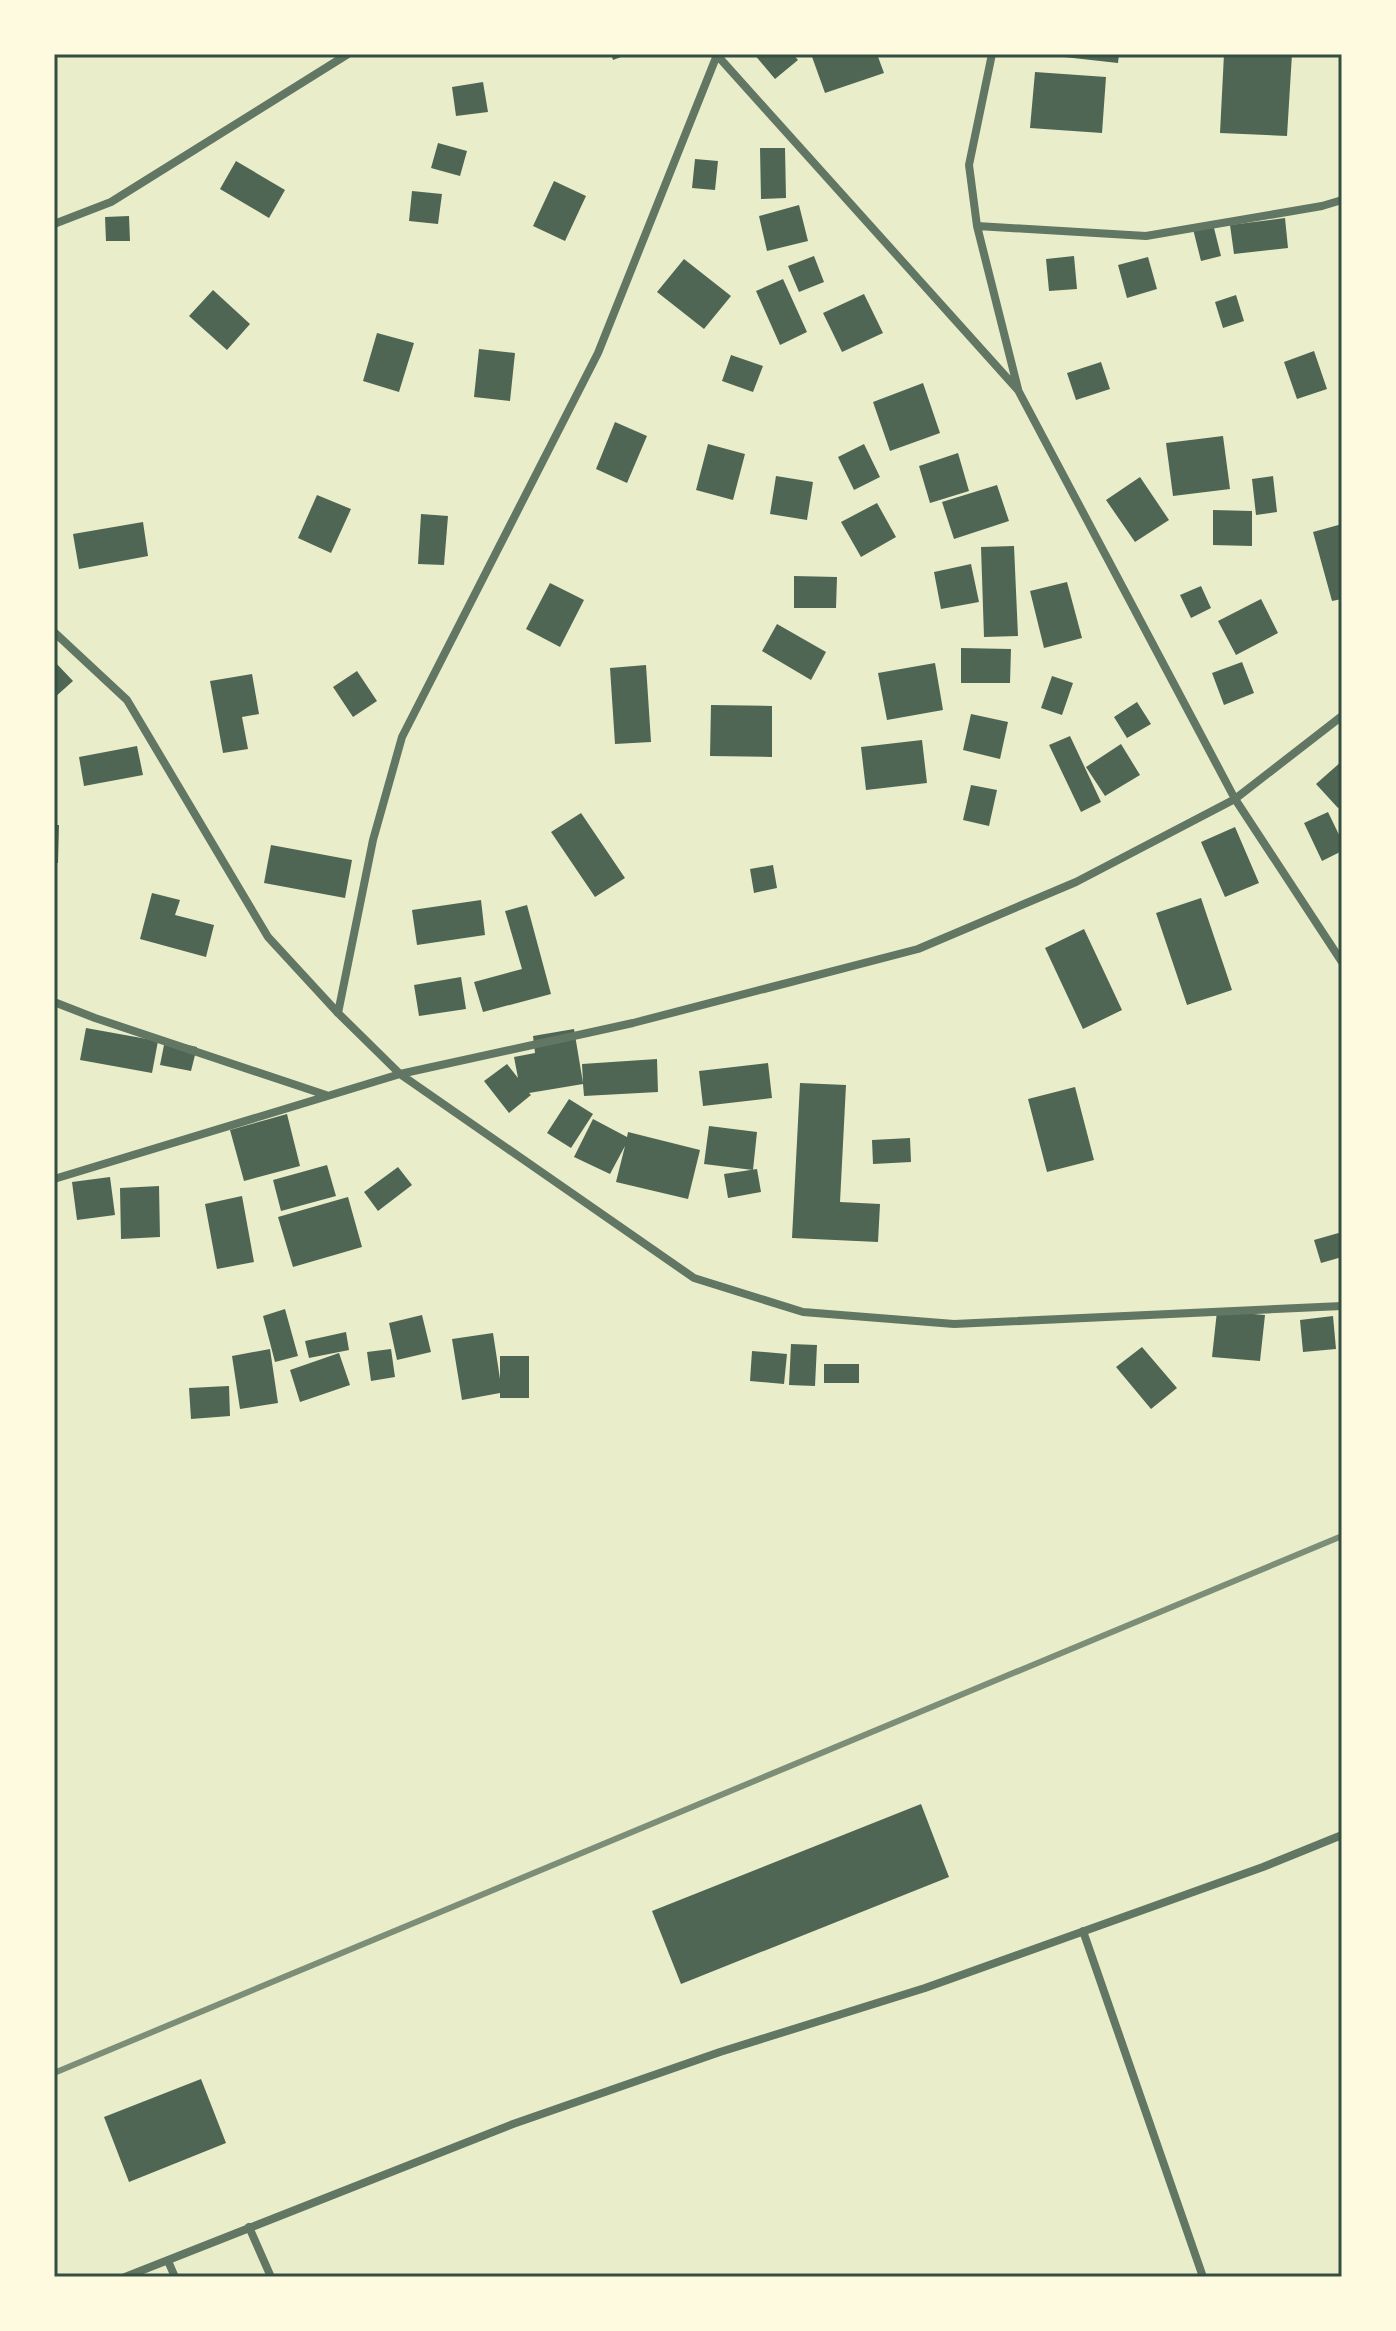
<svg xmlns="http://www.w3.org/2000/svg" width="1396" height="2331" viewBox="0 0 1396 2331" font-family="'Asap Condensed',sans-serif">
	<style>
		.building { fill: #4f6655 }
		.lines { fill: none; stroke-linecap: round; stroke-linejoin: round }
		.minor { stroke: #617663; stroke-width: 8 }
		.rail { stroke: #7c8e77; stroke-width: 6 }
		.neatline { fill: none; stroke: #344e41; stroke-width: 3 }
	</style>
	<rect width="100%" height="100%" fill="#e9edc9"/>
	<path class="building" d="M611,54H629L613,60Z
		M754,54H793L798,60L775,79Z
		M811,54H877L884,73L825,93Z
		M1055,54H1119L1118,63L1055,56Z
		M1224,54H1292L1287,136L1220,133Z
		M1035,72L1106,77L1102,133L1030,128Z
		M483,82L488,112L456,116L452,87Z
		M438,143L467,151L460,176L431,168Z
		M760,148H785L786,198L761,199Z
		M695,159L718,161L715,190L692,188Z
		M236,161L285,190L269,218L220,189Z
		M554,181L586,196L565,241L533,226Z
		M412,191L442,194L438,224L409,221Z
		M799,205L808,241L767,251L759,216Z
		M129,216L130,241H106L105,217Z
		M1285,218L1288,248L1234,254L1230,225Z
		M1213,224L1221,256L1201,261L1193,229Z
		M814,256L824,282L799,292L788,266Z
		M1074,256L1077,289L1049,291L1046,259Z
		M1148,257L1157,289L1127,298L1118,265Z
		M684,259L731,296L704,329L657,292Z
		M783,279L807,332L780,345L756,291Z
		M213,290L250,324L227,350L189,316Z
		M864,294L883,333L842,352L823,313Z
		M1236,295L1244,321L1223,328L1215,302Z
		M377,333L414,343L399,392L363,381Z
		M479,349L515,353L510,401L474,397Z
		M1314,351L1327,389L1297,399L1284,362Z
		M731,355L763,366L753,392L722,381Z
		M1101,362L1110,389L1076,400L1067,373Z
		M923,383L940,433L890,451L873,402Z
		M615,422L647,436L627,483L596,469Z
		M1223,436L1230,489L1173,496L1166,443Z
		M708,444L745,454L733,500L696,490Z
		M864,444L880,477L854,490L838,457Z
		M958,453L969,491L930,503L919,466Z
		M776,476L813,482L807,520L770,514Z
		M1273,476L1277,512L1256,515L1252,479Z
		M1140,477L1169,520L1135,542L1106,500Z
		M997,485L1009,521L954,539L942,502Z
		M317,495L351,509L331,553L298,538Z
		M877,503L896,537L861,557L841,522Z
		M1213,510L1252,511V546L1213,545Z
		M421,514L448,516L444,565L418,564Z
		M143,522L148,556L79,569L73,534Z
		M1342,524V599L1332,601L1313,532Z
		M1014,546L1018,636L984,637L981,547Z
		M971,564L979,602L941,609L934,572Z
		M794,576L837,577L836,608H794Z
		M1067,582L1082,638L1044,648L1030,591Z
		M550,583L584,600L560,647L526,629Z
		M1201,586L1211,608L1191,618L1180,595Z
		M1261,599L1278,633L1236,655L1218,621Z
		M777,624L826,652L811,680L762,651Z
		M961,648L1011,649L1010,683H961Z
		M54,661L73,681L54,698Z
		M1242,662L1254,693L1224,705L1212,673Z
		M935,663L943,710L887,720L878,673Z
		M646,665L651,742L615,744L610,668Z
		M357,671L377,701L353,717L333,687Z
		M252,674L259,714L242,717L248,749L223,753L210,681Z
		M1052,676L1073,683L1062,715L1041,708Z
		M1137,702L1151,724L1127,738L1114,717Z
		M711,705L772,706V757L710,756Z
		M971,714L1008,722L1000,759L963,750Z
		M1070,736L1101,802L1081,812L1049,745Z
		M922,740L927,783L866,790L861,747Z
		M1121,744L1140,775L1105,796L1086,767Z
		M137,746L143,775L84,786L79,757Z
		M1342,761V805L1338,808L1316,784Z
		M971,785L997,790L989,826L963,820Z
		M1328,812L1342,841V851L1322,861L1304,823Z
		M581,813L625,878L595,897L551,832Z
		M54,825H59L58,863H54Z
		M1235,827L1259,883L1225,897L1201,842Z
		M271,845L352,860L345,898L264,883Z
		M773,865L777,888L754,893L750,869Z
		M152,893L180,900L175,915L214,925L206,957L140,939Z
		M1201,898L1232,990L1187,1005L1156,913Z
		M481,900L485,935L417,945L412,910Z
		M527,905L551,994L483,1012L474,982L522,969L505,911Z
		M1084,929L1122,1010L1083,1029L1045,948Z
		M461,977L466,1009L419,1016L414,985Z
		M86,1028L158,1041L152,1073L80,1060Z
		M574,1029L583,1083L582,1064L657,1059L658,1092L584,1096L583,1084L529,1093L531,1095L509,1113L484,1081L507,1064L518,1078L514,1057L535,1053L533,1036Z
		M165,1040L197,1047L191,1071L160,1065Z
		M768,1063L772,1098L703,1106L699,1071Z
		M800,1083L846,1085L840,1202L880,1204L878,1242L792,1238Z
		M1075,1087L1094,1160L1047,1172L1028,1099Z
		M569,1099L593,1114L571,1148L547,1133Z
		M287,1114L300,1166L244,1181L230,1130Z
		M593,1119L627,1137L628,1132L700,1150L688,1199L616,1182L625,1146L610,1174L574,1157Z
		M709,1126L757,1132L753,1170L704,1164Z
		M910,1138L911,1162L873,1164L872,1140Z
		M327,1165L336,1196L281,1211L273,1180Z
		M398,1167L412,1185L378,1211L364,1192Z
		M757,1169L761,1192L728,1198L724,1174Z
		M110,1177L115,1215L77,1220L72,1182Z
		M159,1186L160,1237L121,1239L120,1188Z
		M242,1196L254,1262L217,1269L205,1204Z
		M348,1197L362,1247L293,1267L278,1217Z
		M1342,1232V1257L1321,1263L1314,1240Z
		M285,1309L298,1356L275,1362L263,1316Z
		M1217,1311L1265,1315L1260,1361L1212,1357Z
		M422,1315L431,1352L397,1360L389,1323Z
		M1333,1316L1336,1349L1303,1352L1300,1320Z
		M346,1332L349,1350L309,1358L305,1341Z
		M493,1333L500,1379V1356H529V1398H500V1393L462,1400L452,1339Z
		M791,1344L817,1345L815,1386L789,1385Z
		M1142,1347L1177,1388L1151,1409L1116,1367Z
		M270,1349L278,1403L240,1409L232,1356Z
		M391,1349L395,1377L371,1381L367,1352Z
		M752,1351L787,1354L784,1384L750,1381Z
		M339,1353L350,1385L300,1402L290,1370Z
		M824,1364H859V1383H824Z
		M229,1386L230,1416L191,1419L189,1388Z
		M921,1804L949,1877L681,1984L652,1911Z
		M201,2079L226,2143L129,2182L104,2117Z"/>
	<g class="lines">
		<path class="minor" d="M716,54L1018,390L1235,799L1342,962
			M992,54L969,165L977,226L1018,389
			M54,224L111,202L348,54
			M977,226L1146,236L1322,206L1342,200
			M54,632L127,700L268,937L338,1013L400,1074L694,1278L803,1312L954,1324L1342,1306
			M54,1002L95,1018L326,1095
			M338,1013L373,840L402,737L598,353L717,55
			M54,1179L400,1074L633,1023L918,949L1076,882L1235,799L1342,716
			M1083,1931L1203,2277
			M249,2227L271,2277
			M168,2261L175,2277
			M125,2277L513,2124L720,2052L925,1988L1263,1867L1342,1835"/>
		<path class="rail" d="M54,2073L1342,1536"/>
	</g>
	<rect width="1396" height="2331" fill="none" stroke="#fefae0" stroke-width="112"/>
	<rect x="56" y="56" width="1284" height="2219" class="neatline"/>
</svg>
